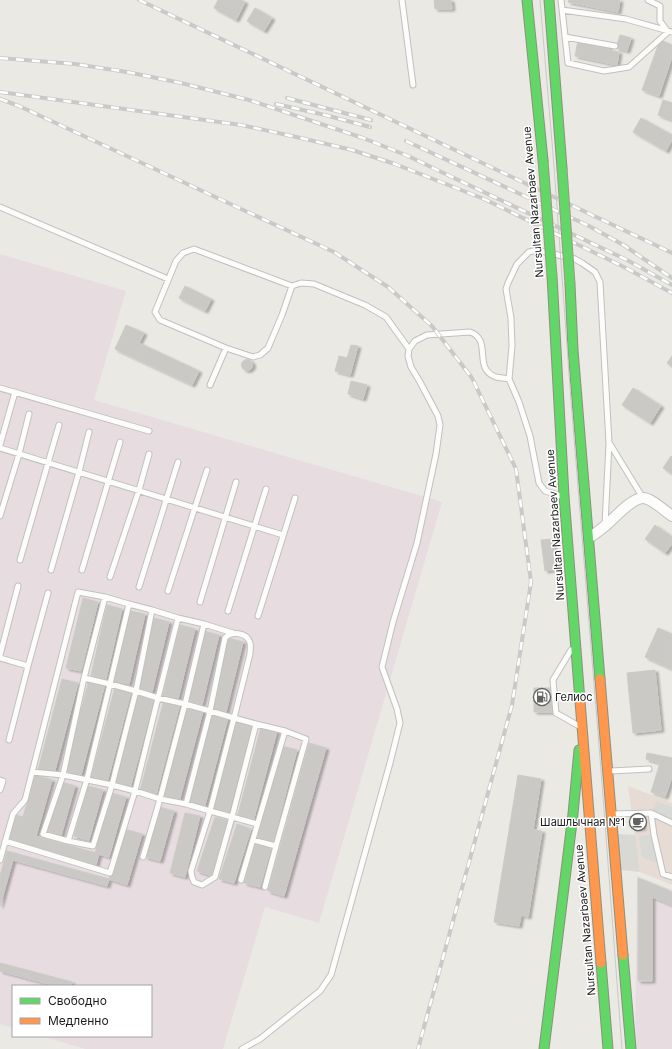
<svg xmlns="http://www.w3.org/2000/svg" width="672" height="1049" viewBox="0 0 672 1049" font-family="Inter,sans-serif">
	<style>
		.commercial { fill: #e7dbd6 }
		.industrial { fill: #e7dde1 }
		.parking { fill: #d8d8d5 }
		.building { fill: #cac9c5; stroke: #cdcbc6; filter: url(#shadow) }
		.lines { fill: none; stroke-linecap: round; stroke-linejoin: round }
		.lane-casing { stroke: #c1c0be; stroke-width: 7 }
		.street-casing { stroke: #c1c0be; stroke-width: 12 }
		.fast-casing { stroke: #8d917e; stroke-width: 11 }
		.slow-casing { stroke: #8d917e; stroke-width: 11 }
		.lane { stroke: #fcfcfb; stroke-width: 5 }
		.street { stroke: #fcfcfb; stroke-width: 10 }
		.fast { stroke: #63d668; stroke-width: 9 }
		.slow { stroke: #ff974d; stroke-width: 9 }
		.tram { stroke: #c9c9c8; stroke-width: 1 }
		.rail-casing { stroke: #c9c9c8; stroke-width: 4 }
		.rail { stroke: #fff; stroke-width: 2.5; stroke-dasharray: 8; stroke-linecap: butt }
		.fast-bridge-casing { stroke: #9c9984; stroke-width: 11; stroke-linecap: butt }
		.fast-bridge { stroke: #63d668; stroke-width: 9 }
		.labels { text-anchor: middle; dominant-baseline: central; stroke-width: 3; stroke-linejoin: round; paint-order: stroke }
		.street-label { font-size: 11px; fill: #1b1b1b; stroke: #fff }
		.poi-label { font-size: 11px; fill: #1b1b1b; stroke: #fff; text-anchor: start }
	</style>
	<defs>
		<filter id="shadow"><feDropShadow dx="3" dy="2" stdDeviation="1" flood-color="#0004"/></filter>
	</defs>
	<rect width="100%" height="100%" fill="#eae9e4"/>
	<path class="commercial" d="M628,786L672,803V885L640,872Z"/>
	<path class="industrial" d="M0,254L126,291L94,400L442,502L319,923L265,907L223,1049H85L41,1036H151V986H13V1028L0,1024Z
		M637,876L672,890V1049H635Z"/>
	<path class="parking" d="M657,801L672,807V823L651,813Z
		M617,834L635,835L640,872L621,870Z
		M654,835L661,865L642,857L639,836Z"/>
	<path class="building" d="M218,0H241L245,2L236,20L214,8Z
		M434,0H451L452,9H435Z
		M569,0H620L618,12L568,2Z
		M255,8L272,18L264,31L247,21Z
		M620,35L631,38L627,51L616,48Z
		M578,40L609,47L608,50L619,52L617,65L575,56Z
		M660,40L672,45V57L659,96L642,90Z
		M663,100L672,103V120L658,115Z
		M641,118L672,135V140L666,151L633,132Z
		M185,286L211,299L205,311L179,298Z
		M126,325L144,333L139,343L199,371L192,385L115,349Z
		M351,345L358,346L350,375L335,371L339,356L347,358Z
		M672,356V367L667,363Z
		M241.5 365a5.5 5.5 0 1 1 11 0a5.5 5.5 0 1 1-11 0Z
		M351,381L367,385L363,399L348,394Z
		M633,388L661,406L650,423L622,405Z
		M671,456L672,457V474L663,468Z
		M655,525L672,537V544L665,553L645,539Z
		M553,539L557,569L545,571L541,540Z
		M83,598L98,602L81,671L66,668Z
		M107,605L122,609L106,679L91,675Z
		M130,611L145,614L129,684L114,681Z
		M154,618L169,622L152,692L137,688Z
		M180,625L195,629L178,699L163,695Z
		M658,628L672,634V669L645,657Z
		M204,631L219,635L202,705L187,701Z
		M228,638L243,642L226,712L212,708Z
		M655,670L661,730L633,733L627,673Z
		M62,679L78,683L54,774L38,770Z
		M89,680L105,684L81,775L65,771Z
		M115,687L131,692L107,783L91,778Z
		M534,688H553V712H534Z
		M138,694L154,698L130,789L114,785Z
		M164,700L180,704L156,795L140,791Z
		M187,707L203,711L179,802L163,798Z
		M212,714L228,718L204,809L188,805Z
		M236,720L252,724L228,815L212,811Z
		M261,727L277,731L253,822L237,818Z
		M309,743L326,748L284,896L268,891Z
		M281,746L297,750L273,842L257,837Z
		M647,753L672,758V777L665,797L651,792L660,763L646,759Z
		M35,775L52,780L36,836L99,854L96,865L9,840L16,815L23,817Z
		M518,775L541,779L533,830L542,831L528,917L521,915L519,926L494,922Z
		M61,782L75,786L61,836L47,832Z
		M88,786L103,790L89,840L74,836Z
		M111,793L126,797L109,857L95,853Z
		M159,807L174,811L160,861L145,857Z
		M185,813L200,816L185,877L170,873Z
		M215,817L230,821L212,876L197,871Z
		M641,817L643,828L634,829L633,818Z
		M237,824L251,829L234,883L219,879Z
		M124,829L142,834L127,885L109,879Z
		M255,844L271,848L260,887L244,883Z
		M7,851L109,879L107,886L13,860L0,906V876Z
		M638,878L672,892V905L652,897V981H638Z
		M0,963L72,982L71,986H56L0,971Z"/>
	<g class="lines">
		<g class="lane-casing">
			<path id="lane" d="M402,0L413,85
				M561,0L568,63L604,71L629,67L668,32L660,21V6L648,0
				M562,10L626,19L672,32
				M565,37L615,46
				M0,207L168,279
				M194,249L292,286L282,315L268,348L260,355L253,357L226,348L160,320L155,312L176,261L183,253Z
				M292,286L301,283L314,284L365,305L386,317L409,349
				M210,385L226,348
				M0,388L149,431
				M610,444L643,498
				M0,445L15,392
				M0,448L283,535
				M561,496L545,491L539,483L530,436L519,402L509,379L512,346L511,318L506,289L508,283L517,264L529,252L537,250L575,259L582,263L595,272L600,282L609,443L605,525
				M0,516L19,454L29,414
				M20,560L59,425
				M51,570L79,472L89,432
				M82,570L120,442
				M110,577L139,490L149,454
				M139,587L178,462
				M168,591L207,470
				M105,597L129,604
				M200,602L236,482
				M152,610L178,618
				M228,611L266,489
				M258,616L295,498
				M204,624L233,633
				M571,650L553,680L556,713L579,726
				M0,655L18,586
				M0,658L28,666
				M9,740L28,666L48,593
				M611,771L649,769
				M32,772L63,775L43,834L68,841L87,779L110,684L136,691L112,785L135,791L158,698L185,704L160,799L186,804L210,711L234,718L210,811L232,817L256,724L285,731L306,739L276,846L253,840
				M0,780L3,781L0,790
				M186,804L210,811L191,871L192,877L194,882L202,885L215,877L232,817L257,824
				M651,813L672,823
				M614,814L651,813L654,835L663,874L672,877
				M5,841L110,873L135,791L160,799L143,857
				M68,841L93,846L112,785L63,775L84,678
				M0,860L13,814L25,800L78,592L105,597L84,678L110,684L129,604L152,610L136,691L158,698L178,618L204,624L185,704L210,711L225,638C231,631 247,632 250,643C251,646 250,651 250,654L234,718L256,724
				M241,880L285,731
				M265,887L276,846
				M242,1049L260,1039L320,991L331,975L390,763L400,723L397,709L382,667L393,622L417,543L436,454L440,425L438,416L420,382L411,367L408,356L409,349L415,341L427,335L470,332C493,340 472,369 496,377C500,378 505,378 509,379"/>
		</g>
		<g class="street-casing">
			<path id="street" d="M590,537C595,534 600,530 605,526C614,519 631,498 643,498C651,498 665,511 672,516"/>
		</g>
		<g class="fast-casing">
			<path id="fast" d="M527,0L543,160
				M549,0L562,168
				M552,276L564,496L580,701
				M570,284L573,350L600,679
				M623,955L631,1049
				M601,963L608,1049
				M544,1049L573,814L579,750"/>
		</g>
		<g class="slow-casing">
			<path id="slow" d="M600,679L623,955
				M580,701L601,963"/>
		</g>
		<use href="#lane" class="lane"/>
		<use href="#street" class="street"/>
		<use href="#fast" class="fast"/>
		<use href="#slow" class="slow"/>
		<path class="tram" d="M540,0L554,166L571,401L601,770L622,1049"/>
		<g class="rail-casing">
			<path id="rail" d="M139,0L672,253
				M0,58L75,64L127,72L181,83L249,100L363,138L408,156L452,177L627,260L672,285
				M0,92L241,125L301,138L352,150L395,164L484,199L626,268L672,293
				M287,98L371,120
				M0,99L19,106L334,252L388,287L432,326L472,378L516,469L531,582L512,705L418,1049
				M276,104L325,115L370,127
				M406,141L589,226L627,247
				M622,244L672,278"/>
		</g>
		<use href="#rail" class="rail"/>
		<g class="fast-bridge-casing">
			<path id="fast-bridge" d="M543,160L552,276
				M562,168L570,284"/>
		</g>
		<use href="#fast-bridge" class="fast-bridge"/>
	</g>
	<defs>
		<g id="fuel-ring" transform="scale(0.9)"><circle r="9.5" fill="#fff" stroke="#636361" stroke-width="1.5"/><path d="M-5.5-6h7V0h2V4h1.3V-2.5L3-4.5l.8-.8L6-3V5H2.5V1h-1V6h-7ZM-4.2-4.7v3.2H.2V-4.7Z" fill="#636361"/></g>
		<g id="cafe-ring" transform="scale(0.9)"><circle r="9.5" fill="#fff" stroke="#636361" stroke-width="1.5"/><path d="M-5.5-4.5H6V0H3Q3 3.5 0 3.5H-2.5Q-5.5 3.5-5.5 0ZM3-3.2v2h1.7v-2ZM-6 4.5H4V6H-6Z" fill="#636361"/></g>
	</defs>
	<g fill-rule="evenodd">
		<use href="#fuel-ring" x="542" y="697"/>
		<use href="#cafe-ring" x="638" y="822"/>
	</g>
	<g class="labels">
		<g class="street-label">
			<text transform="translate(533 202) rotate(-95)">Nursultan Nazarbaev Avenue</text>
			<text transform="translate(555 525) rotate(-94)">Nursultan Nazarbaev Avenue</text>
			<text transform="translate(585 920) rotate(-95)">Nursultan Nazarbaev Avenue</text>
		</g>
		<g class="poi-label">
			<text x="555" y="697">Гелиос</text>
			<text x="625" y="822" text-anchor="end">Шашлычная №1</text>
		</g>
	</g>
	<rect x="12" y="985" width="140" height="52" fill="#ffffff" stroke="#a4a4a4"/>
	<rect x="20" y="998" width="20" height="6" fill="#63d668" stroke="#a4a4a4"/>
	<text x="48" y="1005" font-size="12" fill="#1b1b1b">Свободно</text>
	<rect x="20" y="1018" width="20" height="6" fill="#ff974d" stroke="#a4a4a4"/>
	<text x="48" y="1025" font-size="12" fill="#1b1b1b">Медленно</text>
</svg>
